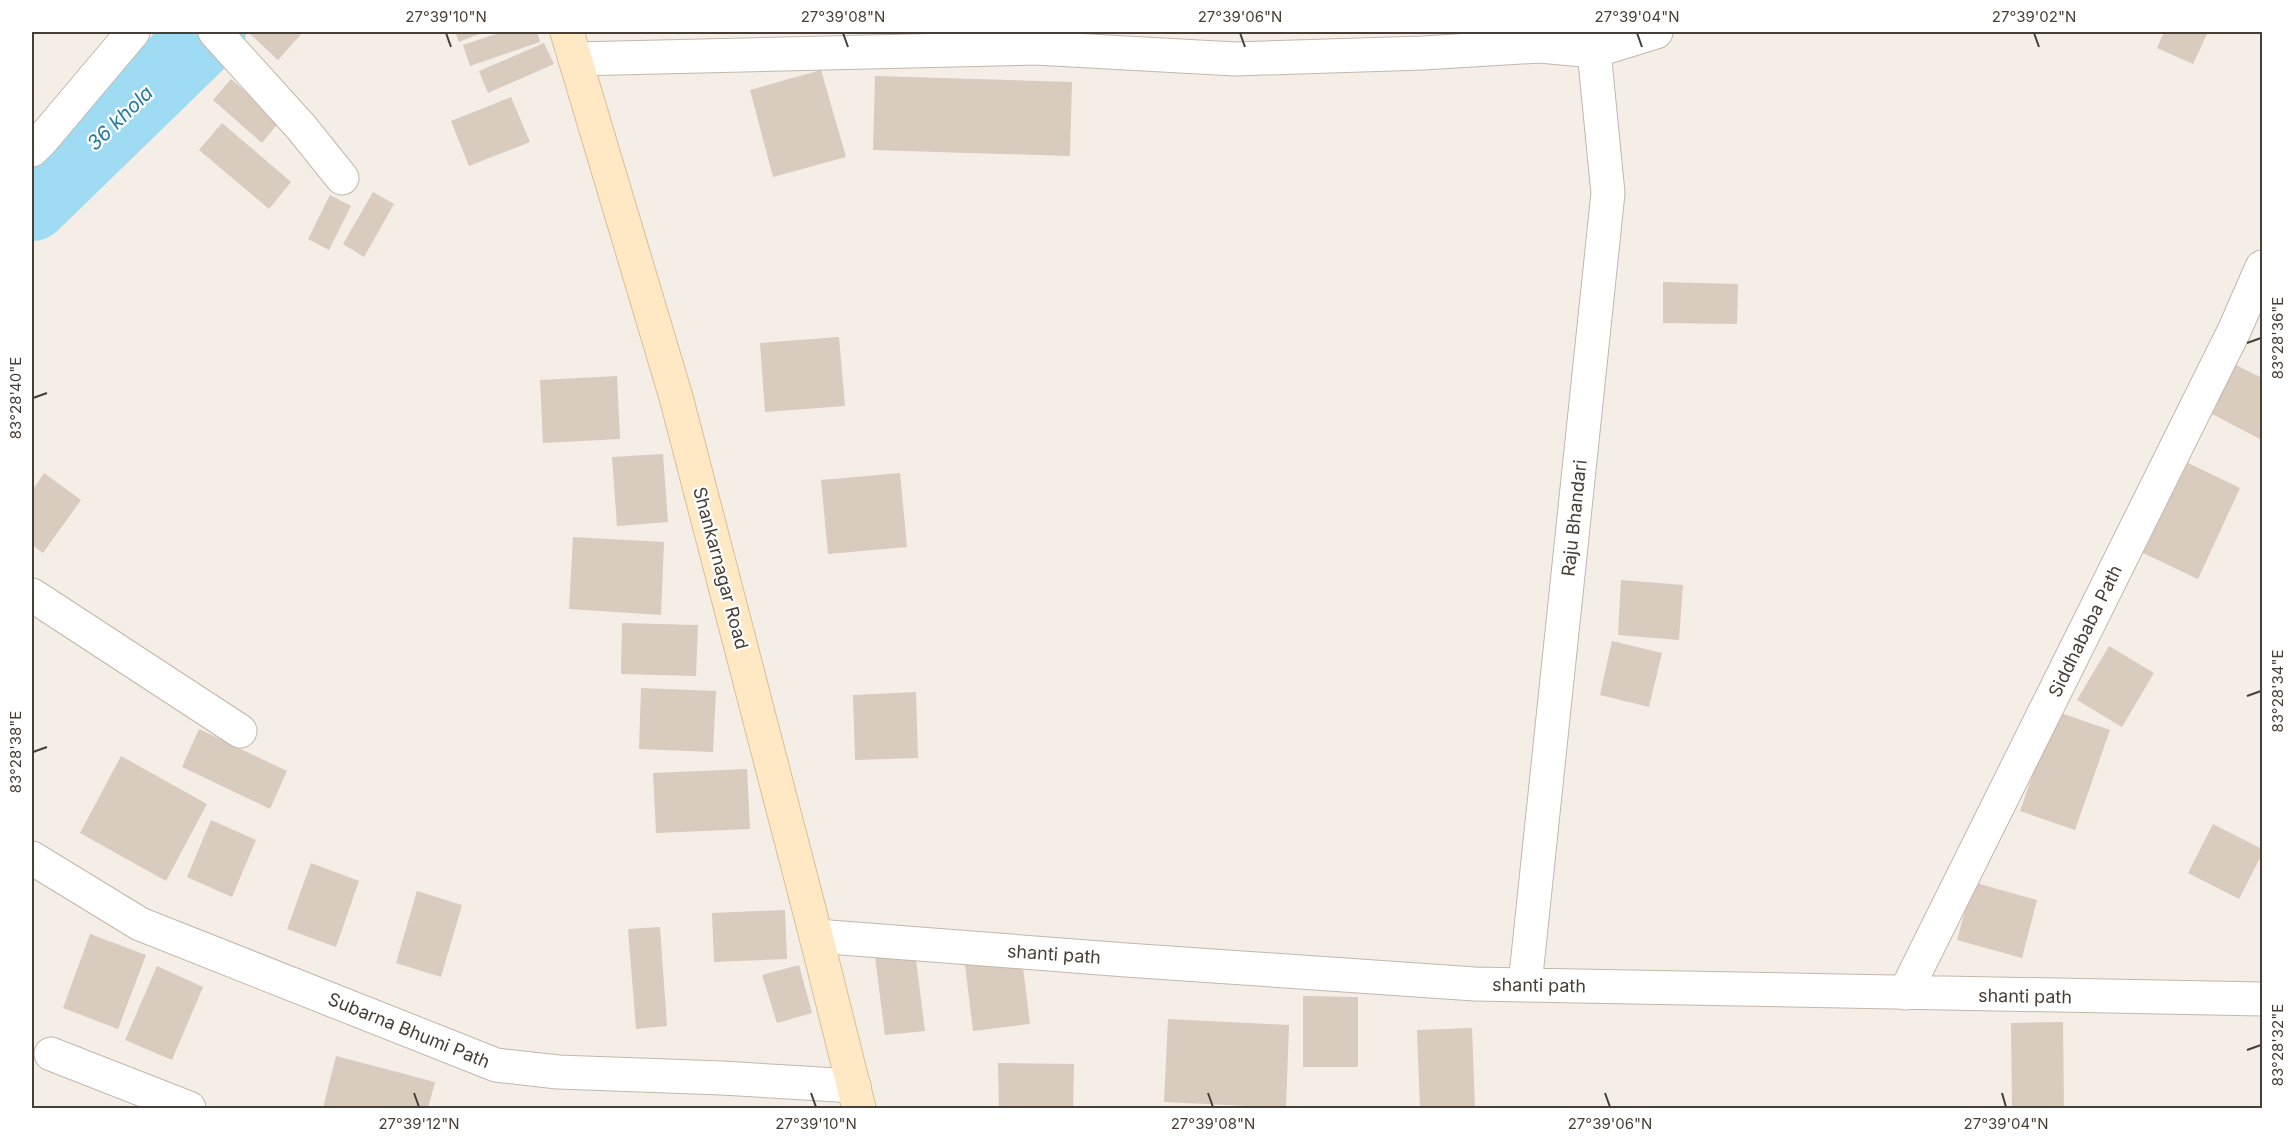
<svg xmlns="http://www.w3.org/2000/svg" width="2294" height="1140" viewBox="0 0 2294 1140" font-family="Inter,sans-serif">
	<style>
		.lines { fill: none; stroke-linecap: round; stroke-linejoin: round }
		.river { stroke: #9fdcf4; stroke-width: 74 }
		.building { fill: #d9cbbe }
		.street-casing { stroke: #c3b7ab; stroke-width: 35 }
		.secondary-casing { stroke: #d9bf95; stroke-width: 35 }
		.street { stroke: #fff; stroke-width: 33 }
		.secondary { stroke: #ffe9c5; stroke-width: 33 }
		.ticks { fill: none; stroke: #473e35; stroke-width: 2 }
		.labels { text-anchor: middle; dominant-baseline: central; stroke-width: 4.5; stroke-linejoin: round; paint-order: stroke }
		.street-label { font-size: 18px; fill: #473e35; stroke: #fff }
		.water-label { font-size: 20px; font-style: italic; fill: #257b9f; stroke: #fff }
		.neatline { fill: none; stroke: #473e35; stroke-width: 2 }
		.ticks-label { font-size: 15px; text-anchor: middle; fill: #473e35 }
	</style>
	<rect width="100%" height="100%" fill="#f4eee6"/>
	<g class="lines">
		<path class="river" d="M32,204L209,32"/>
	</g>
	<path class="building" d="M248,32H303L278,60Z
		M455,32H484L459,42Z
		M502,32H537L540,42L470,66L463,45Z
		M2164,32H2208L2193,64L2157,48Z
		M544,43L554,64L488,93L479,71Z
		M821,70L846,157L773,177L750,90Z
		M875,76L1072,82L1070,156L873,150Z
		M231,79L280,121L262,143L213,100Z
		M511,97L530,142L469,166L451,121Z
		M222,123L291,182L269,209L199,150Z
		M373,192L394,204L364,257L343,244Z
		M330,195L351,206L329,250L308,239Z
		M1663,282L1738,284L1737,324L1663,323Z
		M839,337L845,406L765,412L760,343Z
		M2236,365L2262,378V440L2212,414Z
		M617,376L620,439L543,443L540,380Z
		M663,454L668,522L617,526L612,457Z
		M2186,462L2240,488L2198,579L2143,553Z
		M44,473L81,500L43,553L32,545V491Z
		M900,473L907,547L828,554L821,480Z
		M573,537L664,542L661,615L569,609Z
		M1621,580L1683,585L1679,640L1618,635Z
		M622,623L698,625L696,676L621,674Z
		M1612,641L1662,653L1649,707L1600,695Z
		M2109,646L2154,673L2122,727L2077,700Z
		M641,688L716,691L713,752L639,749Z
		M916,692L918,758L855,760L853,695Z
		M2055,711L2110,730L2075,830L2020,811Z
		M199,729L287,771L270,809L182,767Z
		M121,756L207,804L166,881L80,833Z
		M747,769L750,829L656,833L653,773Z
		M211,820L256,840L232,897L187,877Z
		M2213,824L2262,849V854L2239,899L2188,873Z
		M311,863L359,881L336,947L287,929Z
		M1973,882L2037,900L2022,958L1957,940Z
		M417,891L462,905L441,977L396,963Z
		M785,910L787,959L714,962L712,913Z
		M660,927L667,1026L636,1029L628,929Z
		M90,934L146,955L118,1029L63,1008Z
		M915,952L925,1031L885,1035L875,957Z
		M1022,959L1030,1024L973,1031L965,965Z
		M799,965L812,1013L777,1023L762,975Z
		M157,966L203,987L172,1060L125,1040Z
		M1303,996L1358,997V1067H1303Z
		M1168,1019L1289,1025L1286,1108L1164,1102Z
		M2063,1022L2064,1108H2012L2011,1023Z
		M1472,1028L1475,1108H1420L1417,1030Z
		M336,1056L435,1082L428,1108H323Z
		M998,1063L1074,1064L1073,1108H999Z"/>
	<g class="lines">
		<g class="street-casing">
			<path id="street" d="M215,32L301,127L342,178
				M575,59L1035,48L1235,59L1423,53L1540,46L1594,51L1656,32
				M32,150L42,140L133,32
				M32,595L240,731
				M32,858L140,924L496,1065L558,1072L722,1078L854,1086
				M816,936L1126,960L1475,984L2262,999
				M1525,985L1608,193L1594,51
				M1905,993L2234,331L2262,267
				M51,1054L189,1108"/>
		</g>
		<g class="secondary-casing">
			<path id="secondary" d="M567,32L676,397L816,936L859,1108"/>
		</g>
		<use href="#street" class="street"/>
		<use href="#secondary" class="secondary"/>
	</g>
	<path class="ticks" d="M446,33L451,47M843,33L848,47M1240,33L1245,47M1637,33L1642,47M2034,33L2039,47M2247,343L2261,338M33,398L47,393M2247,696L2261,691M33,752L47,747M2247,1050L2261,1045M414,1093L419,1107M811,1093L816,1107M1208,1093L1213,1107M1605,1093L1610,1107M2002,1093L2006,1107"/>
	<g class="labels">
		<g class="street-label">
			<text transform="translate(1574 518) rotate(-84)">Raju Bhandari</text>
			<text transform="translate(721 568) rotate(75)">Shankarnagar Road</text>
			<text transform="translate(2085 631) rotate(-64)">Siddhababa Path</text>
			<text transform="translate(1054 954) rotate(4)">shanti path</text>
			<text transform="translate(1539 985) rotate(1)">shanti path</text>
			<text transform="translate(2025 996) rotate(1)">shanti path</text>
			<text transform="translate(409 1030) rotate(22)">Subarna Bhumi Path</text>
		</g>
		<g class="water-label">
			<text transform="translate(120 118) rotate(-44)">36 khola</text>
		</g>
	</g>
	<rect width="2294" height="1140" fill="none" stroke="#ffffff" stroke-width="66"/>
	<rect x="33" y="33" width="2228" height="1074" class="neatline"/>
	<g class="ticks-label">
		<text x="446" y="22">27°39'10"N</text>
		<text x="843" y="22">27°39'08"N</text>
		<text x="1240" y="22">27°39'06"N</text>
		<text x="1637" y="22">27°39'04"N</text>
		<text x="2034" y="22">27°39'02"N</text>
		<text transform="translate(2278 338) rotate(-90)" y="5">83°28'36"E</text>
		<text transform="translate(16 398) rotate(-90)" y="5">83°28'40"E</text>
		<text transform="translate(2278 691) rotate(-90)" y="5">83°28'34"E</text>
		<text transform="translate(16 752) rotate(-90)" y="5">83°28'38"E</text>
		<text transform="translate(2278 1045) rotate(-90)" y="5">83°28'32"E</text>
		<text x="419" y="1129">27°39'12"N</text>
		<text x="816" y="1129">27°39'10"N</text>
		<text x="1213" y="1129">27°39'08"N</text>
		<text x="1610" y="1129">27°39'06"N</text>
		<text x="2006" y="1129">27°39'04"N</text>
	</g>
</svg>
